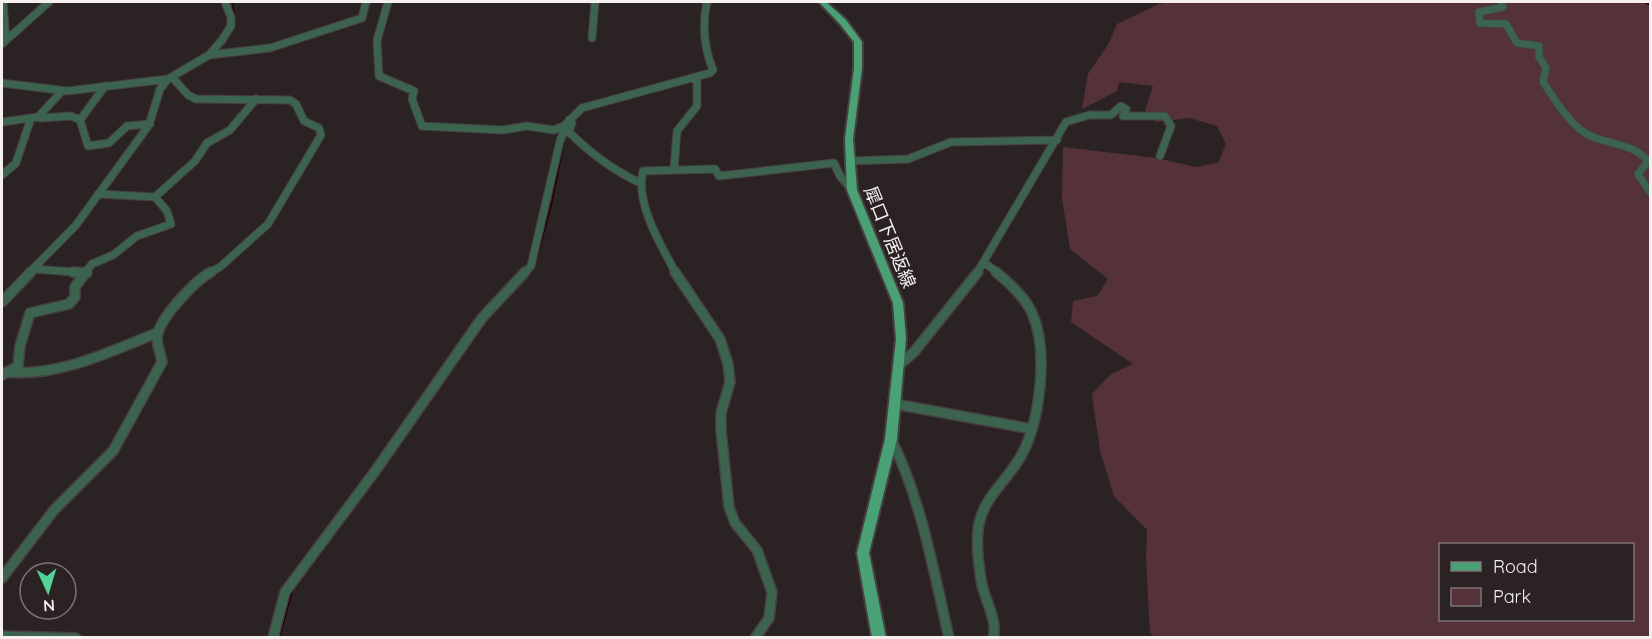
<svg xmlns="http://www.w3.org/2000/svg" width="1652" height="639" viewBox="0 0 1652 639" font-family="Quicksand,'Noto Sans JP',sans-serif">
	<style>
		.green { fill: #553239; fill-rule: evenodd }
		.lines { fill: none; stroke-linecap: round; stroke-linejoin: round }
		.stream-far1 { stroke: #1f0008; stroke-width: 1.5 }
		.stream { stroke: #1f0008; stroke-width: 2 }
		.river { fill: #1f0008; fill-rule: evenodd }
		.minor-far1-casing { stroke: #473f41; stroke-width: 9 }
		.minor-casing { stroke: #473f41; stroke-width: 12 }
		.major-casing { stroke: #473f41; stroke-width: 4 }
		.minor-far1 { stroke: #3c634e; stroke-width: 7 }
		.minor { stroke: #3c634e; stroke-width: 9 }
		.major { fill: #4aa176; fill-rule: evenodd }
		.labels { text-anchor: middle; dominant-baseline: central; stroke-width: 6; stroke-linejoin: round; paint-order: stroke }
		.street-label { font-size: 18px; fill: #f5eff0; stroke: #2b2224 }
	</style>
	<rect width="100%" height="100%" fill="#2b2224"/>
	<path class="green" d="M1175,2H1650V637H1154L1150,633L1146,557L1147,530L1114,496L1100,451L1092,394L1111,374L1133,364L1071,322L1073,301L1097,296L1108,279L1070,249L1062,198L1063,147L1156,158L1196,167L1218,163L1226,144L1217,126L1189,118L1156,122L1145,111L1153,86L1119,82L1117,91L1082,109L1088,74L1109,43L1117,24L1159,4ZM1440,544H1632V620H1440Z"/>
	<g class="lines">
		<path class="stream-far1" d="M233,2L234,17
			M535,265L552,202L565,136"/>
		<path class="stream" d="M279,638L293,588"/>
		<path class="river" d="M1643,2H1650V6Z"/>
		<g class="minor-far1-casing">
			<path id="minor-far1" d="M3,2L6,40
				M388,2L377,40L379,76L414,91L412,99L422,126L503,130L527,126L554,130L564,126L582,108L710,73L713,70C704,48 702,25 707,2
				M1501,2L1503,7L1479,12L1480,23L1506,24L1517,43L1539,46V57L1546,68L1543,82C1554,98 1568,122 1585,133C1604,145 1633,142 1648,161L1638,174L1650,192
				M592,38L595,2
				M2,44L49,2
				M209,55L270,48L362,18L366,2
				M172,77L188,95L196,99L290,100L296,104L304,121L319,128L321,135L268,224L220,267L209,273
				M2,83L67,91L168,79
				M40,118L71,116L80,120L105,86
				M80,120L88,146L109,143L127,126L150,124
				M2,122L38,117L62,91
				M572,123L569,132C590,153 613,170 640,183
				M849,161L908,159L951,142L1057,140
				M674,169L677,131L697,106V77
				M2,175L16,163L30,121
				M155,197L195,161L207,143L230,130L256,99
				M985,263L998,273
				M34,269L87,273
				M29,273L76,225L149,125L160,89L168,79L209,55L222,40L231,26V17L225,2
				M85,273L92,264L113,255L137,236L171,224L167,211L155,197L98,194
				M524,273L531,266L560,141L569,120
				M676,273C661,246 635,203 643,171L715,169L719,176L834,163L840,176L852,190
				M977,273L1066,122L1089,115H1111L1121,106L1126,109L1123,116H1165L1171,126L1160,156"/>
		</g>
		<g class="minor-casing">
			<path id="minor" d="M73,272L87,273
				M675,272L720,339L728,364L730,382L721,413V430L729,507L735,523L757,550L772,592L769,618L755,638
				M2,302L31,272
				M899,365L914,352L978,272
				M6,372C60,377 108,352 157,333
				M2,375L18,366L20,346L30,313L69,304L75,297V287L86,272
				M895,404L1032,429
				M891,439C921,498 934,573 949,638
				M2,578L54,510L113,451L162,362C161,355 157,345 157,338C158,319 195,281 211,272
				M2,636L76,638
				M273,638L285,592L376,470L482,318L525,272
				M993,638C998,622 986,602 982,585C979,568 976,549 978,531C981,498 1006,483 1021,456C1040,422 1049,350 1032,313C1025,297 1009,283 996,272"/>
		</g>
		<g class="major-casing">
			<path id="major" d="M819,2H826L846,20L862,42V68L853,139L857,190L903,303L906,339L897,439L869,553L886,638H872L857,553L885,439L896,339L893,303L847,190L845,139L854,68V42L840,24Z"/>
		</g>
		<use href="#minor-far1" class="minor-far1"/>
		<use href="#minor" class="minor"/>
		<use href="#major" class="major"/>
	</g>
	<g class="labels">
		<g class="street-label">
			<text transform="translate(890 237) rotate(68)">犀口下居返線</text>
		</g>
	</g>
	<rect width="1652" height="639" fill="none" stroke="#f5eff0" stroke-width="6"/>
	<rect x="1439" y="543" width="195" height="78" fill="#2b2224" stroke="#7c7476" stroke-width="1.5"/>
	<rect x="1451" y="562" width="30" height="9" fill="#4aa176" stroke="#7c7476" stroke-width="1.5"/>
	<text x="1493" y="573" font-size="18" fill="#f5eff0">Road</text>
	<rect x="1451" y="588" width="30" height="18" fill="#553239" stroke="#7c7476" stroke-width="1.5"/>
	<text x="1493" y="603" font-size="18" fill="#f5eff0">Park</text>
	<g transform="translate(48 591) rotate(176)"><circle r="28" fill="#2b2224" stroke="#7c7476" stroke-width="1.5"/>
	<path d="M0-4.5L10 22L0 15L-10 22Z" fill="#52d397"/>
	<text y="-9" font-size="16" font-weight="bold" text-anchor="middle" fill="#f5eff0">N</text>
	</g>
</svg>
